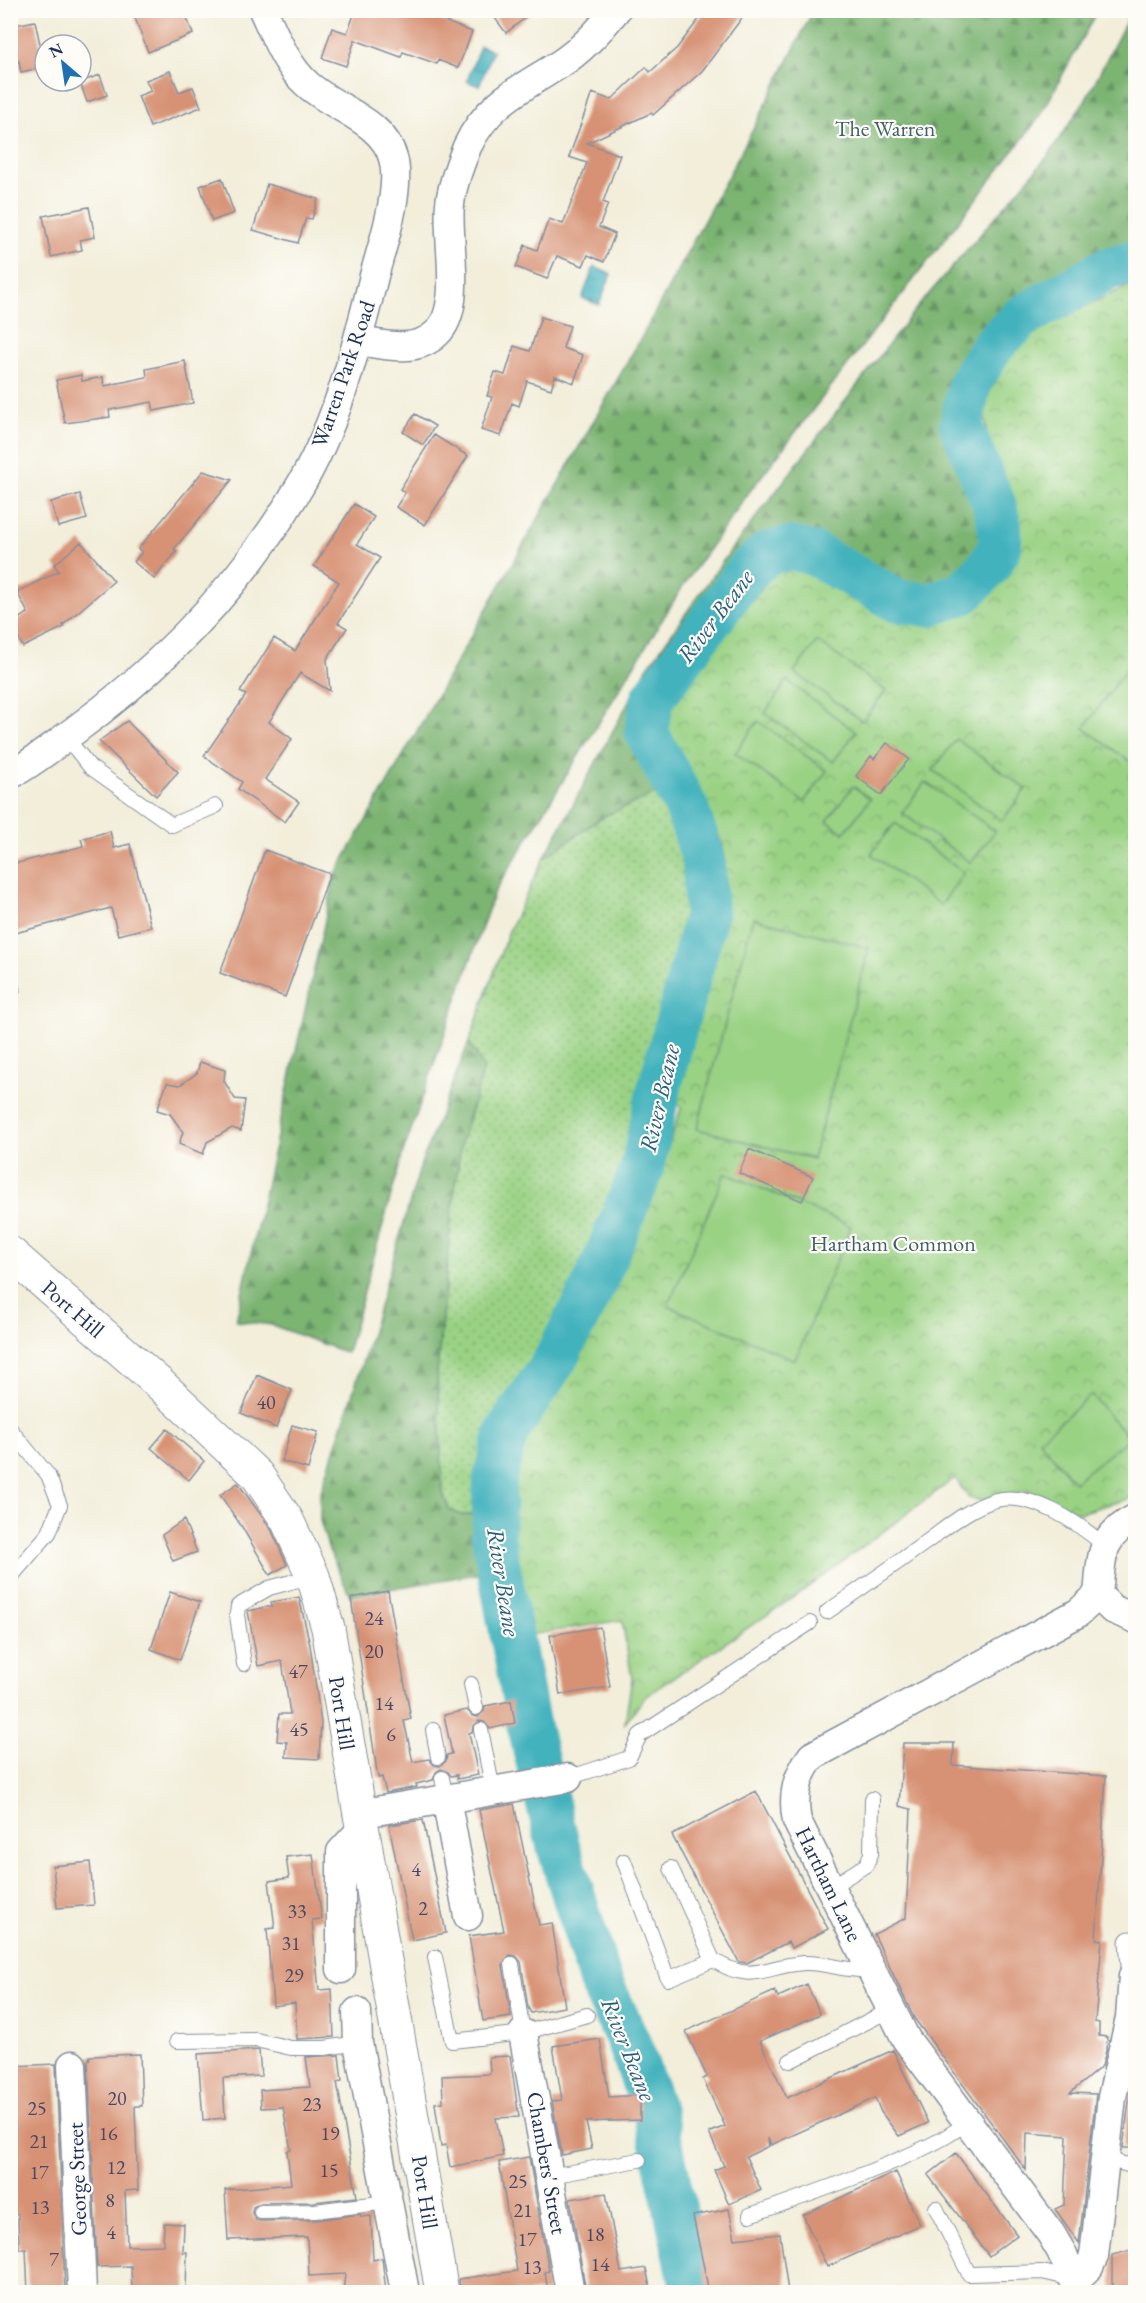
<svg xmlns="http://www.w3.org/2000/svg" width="1146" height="2303" viewBox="0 0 1146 2303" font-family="'EB Garamond',serif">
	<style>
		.grass { fill: url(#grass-dots); stroke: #5a8071; stroke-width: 1.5 }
		.forest { fill: url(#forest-firs); stroke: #4b7268; stroke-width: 1.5 }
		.park { fill: url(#park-crowns); stroke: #5a8071; stroke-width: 1.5 }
		.pitch { fill: #9ad284; stroke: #5a8071; stroke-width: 1.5 }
		.water { fill: url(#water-ripples); stroke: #2f708e; stroke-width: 1.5 }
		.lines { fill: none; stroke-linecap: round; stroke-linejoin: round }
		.river { stroke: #43b2bd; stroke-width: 44 }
		.building { fill: #d79274 }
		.service-casing { stroke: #868e9c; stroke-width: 16 }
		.pedestrian-casing { stroke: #868e9c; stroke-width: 23 }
		.minor-casing { stroke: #868e9c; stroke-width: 31 }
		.secondary-casing { stroke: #868e9c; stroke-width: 35 }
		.service { stroke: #fff; stroke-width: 14 }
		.pedestrian { stroke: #fff; stroke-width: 21 }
		.minor { stroke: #fff; stroke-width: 28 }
		.secondary { stroke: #fff; stroke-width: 33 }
		.labels { text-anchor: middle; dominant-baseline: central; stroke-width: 4.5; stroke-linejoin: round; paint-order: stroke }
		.number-label { font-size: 20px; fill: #4a4864 }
		.park-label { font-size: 22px; fill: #416069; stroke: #fdfcf7 }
		.street-label { font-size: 22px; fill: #1b2f5e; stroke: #fdfcf7 }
		.water-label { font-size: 24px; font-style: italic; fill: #295d7f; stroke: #fdfcf7 }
	</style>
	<defs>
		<pattern id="grass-dots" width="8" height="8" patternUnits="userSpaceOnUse" patternTransform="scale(1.5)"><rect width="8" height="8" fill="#9ad284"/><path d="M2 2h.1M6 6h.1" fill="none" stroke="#7dab6f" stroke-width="1.8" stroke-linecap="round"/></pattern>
		<pattern id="forest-firs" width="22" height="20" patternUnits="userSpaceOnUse" patternTransform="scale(1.5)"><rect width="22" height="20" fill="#7bb472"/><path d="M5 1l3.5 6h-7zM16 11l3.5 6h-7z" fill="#649361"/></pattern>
		<pattern id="park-crowns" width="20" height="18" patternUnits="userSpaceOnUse" patternTransform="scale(1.5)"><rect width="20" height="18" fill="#9ad284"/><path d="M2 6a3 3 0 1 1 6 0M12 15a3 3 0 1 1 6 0" fill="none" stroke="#7dab6f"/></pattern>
		<pattern id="water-ripples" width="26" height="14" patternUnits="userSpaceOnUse" patternTransform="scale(1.5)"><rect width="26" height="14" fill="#43b2bd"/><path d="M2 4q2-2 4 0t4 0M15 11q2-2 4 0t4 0" fill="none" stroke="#37919d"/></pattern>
	</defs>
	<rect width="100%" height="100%" fill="#fdfcf7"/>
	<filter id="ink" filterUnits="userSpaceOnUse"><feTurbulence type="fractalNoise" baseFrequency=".0167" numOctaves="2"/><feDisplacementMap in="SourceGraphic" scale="12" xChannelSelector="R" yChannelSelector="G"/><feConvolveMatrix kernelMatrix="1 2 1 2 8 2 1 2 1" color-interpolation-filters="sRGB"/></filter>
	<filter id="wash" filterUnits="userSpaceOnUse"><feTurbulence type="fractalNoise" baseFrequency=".008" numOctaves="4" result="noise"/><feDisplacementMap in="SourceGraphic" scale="24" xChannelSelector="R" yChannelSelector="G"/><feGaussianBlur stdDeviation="1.35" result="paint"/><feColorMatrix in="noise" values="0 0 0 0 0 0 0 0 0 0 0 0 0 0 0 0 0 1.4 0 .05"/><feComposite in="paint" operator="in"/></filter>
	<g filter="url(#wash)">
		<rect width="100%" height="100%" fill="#f2eeda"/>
		<path class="grass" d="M657,793L687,852L690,897L683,950L665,1000L627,1160L556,1333L511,1399L487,1445L475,1484L477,1515H460L449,1509L443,1493L437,1373L451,1219L461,1143L484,1068L469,1042L508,933L544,858L604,816Z"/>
		<path class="forest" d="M1132,10L1136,11L1135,246L1124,249L998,315L963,355L948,407L956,457L983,518L982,547L969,569L948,588L923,590L900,587L853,558L808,536L763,541L743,559L636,715V756L657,793L604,816L544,858L647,668L731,550L915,310L1048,156L1086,99Z
			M813,11H1097L1041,115L750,491L683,586L494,893L402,1156L347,1353L272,1325L236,1321L335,875L645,331L759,118Z
			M469,1042L484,1068L461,1143L451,1219L437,1373L443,1493L449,1509L460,1515H477L488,1572L350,1596L329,1550L320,1521V1494L364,1358L422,1161Z"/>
		<path class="park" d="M1135,283V1497L1079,1513L1026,1491L983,1501L969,1498L955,1478L803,1591L646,1696L625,1723L632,1678L622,1620L530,1635L509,1519L512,1485L521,1448L536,1414L574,1360L650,1201L681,1108L672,1095C688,1038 741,893 721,841C712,817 696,794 683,773C672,755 659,749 659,726L724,634L768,580L791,562L802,558L810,560L896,617L936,618L967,606L990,587L1001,583L1021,538L1014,506L991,466L984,410L999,364L1041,327Z"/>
		<path class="pitch" d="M817,641L886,691L862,721L794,672Z
			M1135,657V765L1084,728Z
			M787,681L856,732L833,762L765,713Z
			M758,721L827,771L804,802L735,753Z
			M956,739L1026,789L1002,821L933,770Z
			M925,782L995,831L971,863L902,813Z
			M853,786L870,799L844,833L827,821Z
			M895,823L964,873L941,905L871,854Z
			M753,918L869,948L813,1159L697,1129Z
			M725,1173L851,1226L795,1360L668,1306Z
			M1091,1395L1129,1438L1074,1482L1039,1440Z"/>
		<path class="water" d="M480,46L493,51L479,86L467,81Z
			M594,267L611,274L599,305L582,298Z"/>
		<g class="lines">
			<path class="river" d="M693,2292L655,2115L630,2045L600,1980L559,1849L528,1723L493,1536L495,1478L507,1432L555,1360L595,1283L642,1169L658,1093L706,915L704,860L687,809L646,731L653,698L748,570L768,553L791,548L814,554L898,601L929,605L963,593L989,566L1000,547V527L994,504L961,426L970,382L994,344L1022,317L1107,269L1136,261"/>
		</g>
		<g id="blocks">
			<path class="building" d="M132,10H184L193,34L148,52Z
				M356,10H416L472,32L458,68L438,60L437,64L403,52L401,57L355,40L346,66L322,58L332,28L347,33Z
				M489,10H535L506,33Z
				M706,10H748L702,71L653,115L651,113L587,143L620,155L603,202L608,204L599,227L615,234L604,262L588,255L583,266L557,256L547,279L516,267L525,245L537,250L549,219L563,224L587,163L569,157L592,93L611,100L646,67L650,72L677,48Z
				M35,21L45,67L21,72L19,61L10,62V26Z
				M170,71L179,92L193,87L201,107L150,127L138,96L151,91L146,80Z
				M100,75L107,95L87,102L80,82Z
				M222,178L234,213L212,221L200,186Z
				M267,184L318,199L312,219L306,218L298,243L253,230Z
				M89,207L95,237L80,240L82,250L51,257L43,216Z
				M541,317L570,326L563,348L583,355L574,383L555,376L551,389L527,381L519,406L512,403L501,436L481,430L492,397L487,396L495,372L505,375L514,346L530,351Z
				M185,361L193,403L154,411L152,402L109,410L110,417L65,423L56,380L81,375L82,381L103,377L104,386L147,377L146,369Z
				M415,414L435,426L423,445L403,432Z
				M434,435L468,456L425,525L396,507L405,493L400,489Z
				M203,471L232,480L174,549L177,551L154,579L134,562L142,552L138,549Z
				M80,494L87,519L58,527L51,502Z
				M354,504L374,517L357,544L380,558L338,623L347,628L327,659L330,691L300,673L269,722L292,739L265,779L299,802L285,822L238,789L242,782L204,756L246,695L240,692L274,638L295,651L339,582L314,566Z
				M81,542L114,581L63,625L64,627L23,647L10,623L28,613L17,592L59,571L54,565Z
				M127,721L178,772L156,796L99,741Z
				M887,743L909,759L881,795L856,776L871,756L874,759Z
				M110,831L114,848L130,844L151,927L118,935L111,908L15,933L10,914V865L83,846L81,839Z
				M265,850L330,874L285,997L220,973Z
				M200,1062L225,1070L224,1081L235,1099L245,1100L241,1131L232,1128L207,1142L203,1154L179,1144L183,1132L170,1114L157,1110L167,1083L180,1085L197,1073Z
				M749,1149L813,1177L802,1201L739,1173Z
				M257,1375L292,1390L276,1428L241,1413Z
				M292,1425L318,1432L308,1469L282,1461Z
				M167,1429L204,1461L189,1480L151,1448Z
				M238,1483L271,1529L287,1565L270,1575L242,1527L220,1495Z
				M184,1520L197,1552L173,1561L162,1535Z
				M388,1591L411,1719L404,1721L413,1762L429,1759L434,1765L440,1766L446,1761L447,1755L452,1754L444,1715L467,1710L473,1716L478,1717L484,1711L485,1706L511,1701L515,1723L490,1729L484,1722L479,1721L473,1727L472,1732L469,1733L478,1775L457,1779V1775L451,1776L448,1772L441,1769L436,1772L433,1780L416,1784L417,1787L386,1793L382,1777L378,1778L351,1598Z
				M170,1592L200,1602L180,1660L151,1649Z
				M299,1597L310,1645L321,1723L319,1759L286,1757L287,1742L277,1741L279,1714H290L282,1661L258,1666L248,1611L272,1606L271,1602Z
				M600,1627L610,1687L560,1695L550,1635Z
				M903,1743H954L953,1765L1106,1776L1096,1939L1102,1940L1095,2022L1099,2023V2036L1107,2037L1106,2051L1102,2066L1070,2093L1096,2094L1079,2243L1055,2209L1064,2205L1067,2136L1027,2133L1026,2170L914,2018L874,1934L906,1918L911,1809L899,1806Z
				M756,1791L828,1929L792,1948L788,1942L747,1963L739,1962L672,1835Z
				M514,1804L539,1925L552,1923L565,2007L531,2013L528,2008L521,1962L516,1956L510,1955L503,1965L511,2017L483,2021L469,1936L504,1931L479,1810Z
				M423,1820L446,1933L412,1940L389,1825Z
				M313,1854L322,1919L312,1920L319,1990L332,1989L334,2037L297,2039L295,2003L273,2006L267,1929L275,1928L269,1881L289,1878L286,1857Z
				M90,1862L94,1905L57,1908L53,1866Z
				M807,1984L820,2014L760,2041L787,2098L893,2050L928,2123L899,2136L881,2112L875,2098L771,2145L768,2138L769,2146L746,2157L761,2190L729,2204L714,2170L724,2166L709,2133L725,2126L703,2079L707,2077L686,2031L775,1991L778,1997Z
				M600,2039L609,2097L640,2095V2120L586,2122L592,2149L562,2155L552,2101L562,2100L553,2046Z
				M259,2050L261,2076L223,2078L225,2118L203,2120L198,2054Z
				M140,2054L142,2106H135L138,2190L125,2191L127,2246L163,2245L164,2223L184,2224L183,2252H187L186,2292H132L131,2266L97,2267L88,2063L90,2056Z
				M339,2055L342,2081L337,2082L357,2197L314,2202L261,2203L253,2207L252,2213L256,2220L261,2221L315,2220L360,2214L361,2217L371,2216L373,2260L382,2258L386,2292H343L345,2274L309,2276L307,2237L228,2240L225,2190L291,2184L287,2151L291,2150L283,2107L261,2108L260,2090L310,2087L306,2057Z
				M510,2056L519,2117L496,2118L503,2156L450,2167L446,2145L441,2146L435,2103L443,2102L442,2076L490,2074L489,2057Z
				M56,2064L65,2290L28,2292L26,2249H19L18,2214L14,2215L13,2117H10L12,2066Z
				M1130,2094H1136V2148H1123Z
				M956,2153L1017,2235L989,2256L928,2175Z
				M529,2157L549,2271L545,2272L548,2292H460L459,2279L517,2271L499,2162Z
				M896,2172L920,2225L827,2267L803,2215Z
				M606,2193L621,2272L646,2268L650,2287L616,2292H586L570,2199Z
				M729,2209L735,2239L780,2234L788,2292H709L693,2216Z
				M1136,2249V2292H1112V2255Z"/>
		</g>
	</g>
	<g filter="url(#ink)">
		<use href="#blocks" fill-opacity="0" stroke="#868e9c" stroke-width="1.5"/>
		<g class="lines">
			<g class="service-casing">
				<path id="service" d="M66,737L90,767L172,825L216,806
					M10,987L13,989
					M10,1429L48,1475L60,1505L49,1533L10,1578
					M827,1612C860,1589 893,1566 925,1543C947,1527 970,1507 996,1500C1032,1491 1078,1523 1104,1545
					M244,1664L237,1615L238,1606L269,1588L313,1576
					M471,1684L476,1708
					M433,1730L438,1757
					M481,1730L493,1790
					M442,1778L446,1798
					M568,1778L629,1758L640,1735L810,1623
					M624,1861L668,1979L713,1960C754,1985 762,1966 804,1963C826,1962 847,1972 870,1970
					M671,1868L713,1960
					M831,1887L866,1865L871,1854L872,1799
					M435,1957L452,2041L523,2033L587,2015
					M512,1964L523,2033
					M177,2041L256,2040L291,2048H325L358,2043
					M790,2061L890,2010
					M1105,2159L1136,2167
					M550,2176L639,2160
					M936,2208L969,2274L1042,2272L1073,2279
					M261,2212L315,2211L388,2202
					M750,2215C789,2202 946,2148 965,2122"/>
			</g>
			<g class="pedestrian-casing">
				<path id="pedestrian" d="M1130,1942L1133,1976"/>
			</g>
			<g class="minor-casing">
				<path id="minor" d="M359,341C384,345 416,354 437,333C464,307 446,238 450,204C452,185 460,164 467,147C487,103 522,88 560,64C582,50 600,30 616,10
					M10,775C33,763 53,746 74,731C167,663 245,581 303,481C339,418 357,345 374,276C382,246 402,188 393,158C383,120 334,109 307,84C286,65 275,36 263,10
					M1136,1518C1098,1537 1102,1558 1098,1595L1112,1609L1136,1619
					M446,1798L468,1916
					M358,1814L568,1778
					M341,1969V1852L362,1829
					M357,2012L358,2043L405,2292
					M523,2033L570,2292
					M72,2065L82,2292
					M1075,2280L1089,2267L1094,2256L1112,2097L1130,2018L1133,1976
					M1079,2292L1061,2251L1051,2234L906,2039L797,1821C792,1797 796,1776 812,1756L1078,1613L1098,1595"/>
			</g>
			<g class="secondary-casing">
				<path id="secondary" d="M10,1253L162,1386L257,1475L287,1520L313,1576L328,1628L442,2292"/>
			</g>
			<use href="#service" class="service"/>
			<use href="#pedestrian" class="pedestrian"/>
			<use href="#minor" class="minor"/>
			<use href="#secondary" class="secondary"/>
		</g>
	</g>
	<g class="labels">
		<g class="number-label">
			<text x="266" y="1402">40</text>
			<text x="374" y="1618">24</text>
			<text x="374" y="1651">20</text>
			<text x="298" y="1671">47</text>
			<text x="384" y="1703">14</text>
			<text x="299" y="1729">45</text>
			<text x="391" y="1734">6</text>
			<text x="416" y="1869">4</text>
			<text x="423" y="1908">2</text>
			<text x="297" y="1911">33</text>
			<text x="291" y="1943">31</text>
			<text x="294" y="1975">29</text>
			<text x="117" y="2098">20</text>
			<text x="312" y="2104">23</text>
			<text x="37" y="2108">25</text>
			<text x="108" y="2133">16</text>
			<text x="330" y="2133">19</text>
			<text x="39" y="2141">21</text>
			<text x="116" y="2167">12</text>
			<text x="329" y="2170">15</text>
			<text x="39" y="2172">17</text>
			<text x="518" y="2181">25</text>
			<text x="110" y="2200">8</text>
			<text x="40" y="2207">13</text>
			<text x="523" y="2210">21</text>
			<text x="111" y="2232">4</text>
			<text x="595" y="2234">18</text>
			<text x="527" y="2239">17</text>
			<text x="54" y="2259">7</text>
			<text x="600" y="2264">14</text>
			<text x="532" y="2267">13</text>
		</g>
		<g class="park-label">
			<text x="885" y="128">The Warren</text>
			<text x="893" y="1243">Hartham Common</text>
		</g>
		<g class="street-label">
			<text transform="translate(343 374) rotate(-71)">Warren Park Road</text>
			<text transform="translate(73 1309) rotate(41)">Port Hill</text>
			<text transform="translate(342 1713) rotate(81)">Port Hill</text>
			<text transform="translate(829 1884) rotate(64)">Hartham Lane</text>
			<text transform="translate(547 2163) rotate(80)">Chambers' Street</text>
			<text transform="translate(77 2179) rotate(-92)">George Street</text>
			<text transform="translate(425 2192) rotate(81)">Port Hill</text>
		</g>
		<g class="water-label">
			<text transform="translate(715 616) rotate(-53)">River Beane</text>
			<text transform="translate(659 1098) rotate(-77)">River Beane</text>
			<text transform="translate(504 1582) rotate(81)">River Beane</text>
			<text transform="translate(629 2049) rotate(68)">River Beane</text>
		</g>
	</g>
	<rect width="1146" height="2303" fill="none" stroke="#fdfcf7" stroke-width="36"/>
	<g transform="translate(63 63) rotate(331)"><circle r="28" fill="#fdfcf7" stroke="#a3aaba" stroke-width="1.5"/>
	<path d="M0-4.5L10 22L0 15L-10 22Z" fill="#1f6fb2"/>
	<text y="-9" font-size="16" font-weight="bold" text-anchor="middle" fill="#1b2f5e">N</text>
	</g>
</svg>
